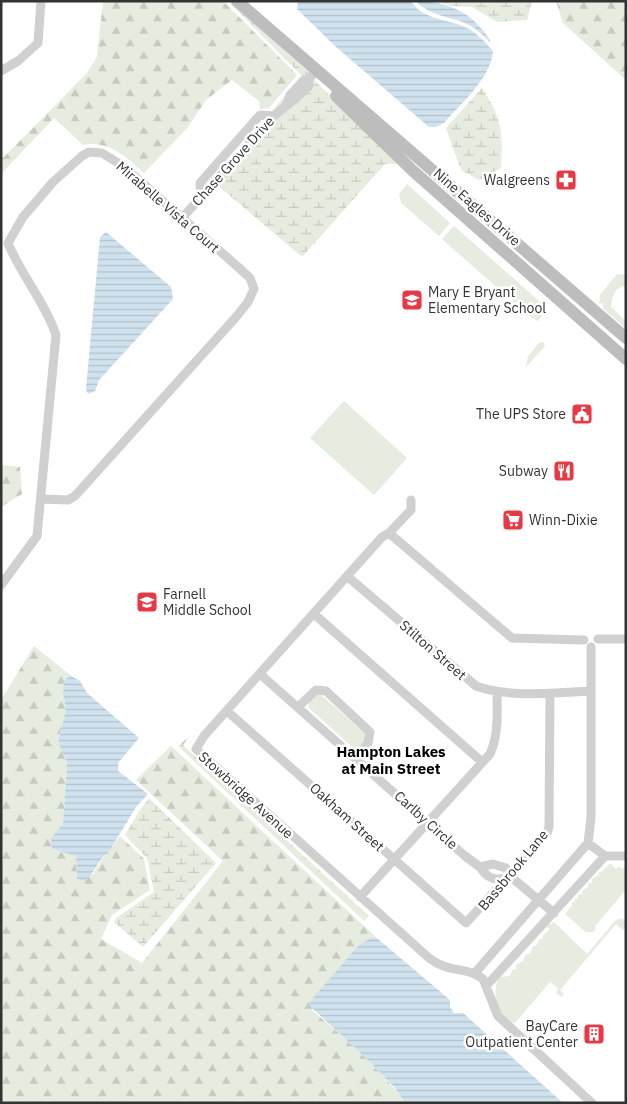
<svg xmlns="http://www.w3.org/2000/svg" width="627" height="1104" viewBox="0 0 627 1104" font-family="'IBM Plex Sans',sans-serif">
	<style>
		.green { fill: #e6ecdf }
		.forest { fill: url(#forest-firs) }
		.wetland { fill: url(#wetland-marsh) }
		.water { fill: url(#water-rules) }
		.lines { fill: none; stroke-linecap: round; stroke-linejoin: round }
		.street { stroke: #d0d0d0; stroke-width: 9 }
		.secondary { stroke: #bdbdbd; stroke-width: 12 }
		.labels { text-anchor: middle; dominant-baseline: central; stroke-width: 5; stroke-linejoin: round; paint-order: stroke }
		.street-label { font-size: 14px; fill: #333; stroke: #fff }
		.poi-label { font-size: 14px; fill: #333; stroke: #fff; text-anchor: end }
		.neighbourhood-label { font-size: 15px; font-weight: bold; fill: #000; stroke: #fff }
	</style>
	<defs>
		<pattern id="forest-firs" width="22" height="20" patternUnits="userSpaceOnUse" patternTransform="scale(1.25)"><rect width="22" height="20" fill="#e6ecdf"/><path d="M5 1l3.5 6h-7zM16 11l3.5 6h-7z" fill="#c6cbc0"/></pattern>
		<pattern id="wetland-marsh" width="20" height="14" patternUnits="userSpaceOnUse" patternTransform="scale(1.25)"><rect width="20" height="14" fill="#e6ecdf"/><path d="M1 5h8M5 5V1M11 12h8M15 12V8" fill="none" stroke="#c6cbc0"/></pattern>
		<pattern id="water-rules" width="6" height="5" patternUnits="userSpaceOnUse" patternTransform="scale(1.25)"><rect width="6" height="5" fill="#cfe2ee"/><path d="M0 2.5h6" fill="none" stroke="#b2c2cd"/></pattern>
	</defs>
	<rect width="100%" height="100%" fill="#fff"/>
	<path class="green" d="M407,184L450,223L439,236L401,203L399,194Z
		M454,226L547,308L538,321L532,318L442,239Z
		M617,274L626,275V286C614,287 612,297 611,307L626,321V329L603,308V303L599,304L600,295Z
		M540,342H543L545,346L526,367L528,356Z
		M344,401L407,458L374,495L310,438Z
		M318,694L321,695L366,734L365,740L359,747H352L309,708V702Z
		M610,863L616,869L619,866L621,869L626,867V893L624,892L595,926L596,928L594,932H586L565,914L572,905V902H575V899L578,898V895L582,894V891L588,887V883H592V879L599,875V872L603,871Z
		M621,918L626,921V927L623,930L616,924L560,990L564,994L562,997L556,993L558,988L550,982L515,1023C497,1019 490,989 500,977L510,976L513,969H516V965L523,961L526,954H530L533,946H536L540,939L543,938V935L549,931V928L545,927L554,922L587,954L615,921Z"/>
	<path class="forest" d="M103,1H223L297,75L269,108L260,109L259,101L232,80L206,100L188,127L144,173C126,157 109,140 83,145L54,118L1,174V160L87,73L97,57Z
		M556,1H626V80L563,23Z
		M1,465L20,467L22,494L1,507Z
		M34,646L70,675L64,681L63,694L66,709L58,742L67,763L63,824L56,834L52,849L76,856L77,878L93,874C101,860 110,849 120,836L144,859L150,890L112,915L101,939L142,963L223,861L136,780L171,746L378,939L371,937L312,1010C345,1039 380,1067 405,1103H1V700Z
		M190,736L183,745L369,916L364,921L178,746Z"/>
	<path class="wetland" d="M228,1L310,72L315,81L399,164H385L302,257L215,183L279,117L272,111L302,76Z
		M434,1H532L527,20L497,22L472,7L452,6Z
		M482,88C502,119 503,131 501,168L479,180L461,170L446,128Z
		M149,798L216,863L143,947L114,922L116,918L154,892L147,858L125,835L140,810Z"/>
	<path class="water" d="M298,1H411C422,20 449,19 467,28C478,34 485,42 493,51C491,78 461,103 444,123L436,127H429L335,46L297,9Z
		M416,1C449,1 476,14 492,44C484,36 477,29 467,24C450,16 429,16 416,1Z
		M106,232L171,287L173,299L99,380L95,391L88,394L86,389L100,237Z
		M70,675L80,681L87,693L139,738L118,763V771L148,794L136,807L108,853C98,859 95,873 85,881L77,879L76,856L52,849L51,838L63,824L67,763L58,742L66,709L63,694L64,681Z
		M372,937L378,939L450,1000V1007L454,1013H463L563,1103H405L394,1087L370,1062L309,1005L313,998L359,945Z"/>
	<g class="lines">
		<path class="street" d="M1,71L18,61L38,43L41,1
			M286,106L290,95L303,81L308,80L316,71
			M201,197L200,183L260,115L274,116
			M182,218L274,116C286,105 298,98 309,86L308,80
			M389,533L411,510V500
			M348,577L476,686C509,698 556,693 591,691
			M1,585L37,536L56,335C45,302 21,275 8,243L23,217L53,182L82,156L89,152L102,153L123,166L238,267L250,278L254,289L248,302L236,317L75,496L68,500L41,499
			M314,614L482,762
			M598,639H626
			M584,640L512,638L389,533L382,537L204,736L196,749L429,958C448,973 470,967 483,979L498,1016L592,1103
			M591,647V818L588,843L605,856
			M260,674L465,856L480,867L493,864L506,868L510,876L554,913
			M298,707L316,690L326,691L370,732L368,743L356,758
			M227,711L466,923L547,833L549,827L550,693
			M605,856H626
			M480,867C487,878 495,882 508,877
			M360,897L490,754C499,734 497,713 497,692
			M474,974L588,843
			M487,985L605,856"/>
		<path class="secondary" d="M237,1L626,338
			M336,96L412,170L626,359"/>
	</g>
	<defs>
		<g id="pharmacy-square" transform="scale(1.125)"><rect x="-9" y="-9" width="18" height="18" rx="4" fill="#e63946" stroke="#fff"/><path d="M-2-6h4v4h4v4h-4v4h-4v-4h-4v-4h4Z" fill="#fff"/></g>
		<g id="school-square" transform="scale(1.125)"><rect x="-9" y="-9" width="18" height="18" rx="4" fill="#e63946" stroke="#fff"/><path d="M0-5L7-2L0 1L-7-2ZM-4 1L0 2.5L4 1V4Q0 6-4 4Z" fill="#fff"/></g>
		<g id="civic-square" transform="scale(1.125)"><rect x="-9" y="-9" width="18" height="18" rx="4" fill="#e63946" stroke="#fff"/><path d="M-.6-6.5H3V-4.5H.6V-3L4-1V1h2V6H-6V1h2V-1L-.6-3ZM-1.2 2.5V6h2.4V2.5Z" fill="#fff"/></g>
		<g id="restaurant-square" transform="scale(1.125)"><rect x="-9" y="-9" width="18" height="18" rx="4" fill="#e63946" stroke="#fff"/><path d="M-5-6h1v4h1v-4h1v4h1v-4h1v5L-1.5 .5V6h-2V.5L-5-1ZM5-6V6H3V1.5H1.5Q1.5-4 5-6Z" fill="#fff"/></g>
		<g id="supermarket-square" transform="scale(1.125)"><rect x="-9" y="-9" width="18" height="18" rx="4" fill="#e63946" stroke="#fff"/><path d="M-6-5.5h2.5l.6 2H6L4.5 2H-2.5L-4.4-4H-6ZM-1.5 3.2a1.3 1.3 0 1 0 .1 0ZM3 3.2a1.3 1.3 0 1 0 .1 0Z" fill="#fff"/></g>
		<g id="building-square" transform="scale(1.125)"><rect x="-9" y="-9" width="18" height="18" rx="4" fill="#e63946" stroke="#fff"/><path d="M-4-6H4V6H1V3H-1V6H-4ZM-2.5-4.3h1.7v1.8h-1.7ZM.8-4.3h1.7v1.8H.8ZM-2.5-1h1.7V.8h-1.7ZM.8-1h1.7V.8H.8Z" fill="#fff"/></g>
	</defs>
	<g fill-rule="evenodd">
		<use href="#pharmacy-square" x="566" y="180"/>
		<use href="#school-square" x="412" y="300"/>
		<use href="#civic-square" x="582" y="414"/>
		<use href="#restaurant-square" x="564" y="471"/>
		<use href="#supermarket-square" x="513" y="520"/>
		<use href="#school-square" x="147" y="602"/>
		<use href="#building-square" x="594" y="1034"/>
	</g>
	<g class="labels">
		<g class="street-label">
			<text transform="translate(233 161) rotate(-48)">Chase Grove Drive</text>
			<text transform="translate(168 207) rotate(41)">Mirabelle Vista Court</text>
			<text transform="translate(477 207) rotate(41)">Nine Eagles Drive</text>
			<text transform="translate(433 650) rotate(41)">Stilton Street</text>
			<text transform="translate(246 795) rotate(42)">Stowbridge Avenue</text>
			<text transform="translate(347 817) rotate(42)">Oakham Street</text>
			<text transform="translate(426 820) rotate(42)">Carlby Circle</text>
			<text transform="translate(513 870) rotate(-50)">Bassbrook Lane</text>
		</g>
		<g class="poi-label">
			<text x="550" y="180">Walgreens</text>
			<text x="428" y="292" text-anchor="start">Mary E Bryant<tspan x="428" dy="16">Elementary School</tspan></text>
			<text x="566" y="414">The UPS Store</text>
			<text x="548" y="471">Subway</text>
			<text x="529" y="520" text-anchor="start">Winn-Dixie</text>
			<text x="163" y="594" text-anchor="start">Farnell<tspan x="163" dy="16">Middle School</tspan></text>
			<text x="578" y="1026">BayCare<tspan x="578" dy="16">Outpatient Center</tspan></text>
		</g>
		<g class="neighbourhood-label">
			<text x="391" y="751">Hampton Lakes<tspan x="391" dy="17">at Main Street</tspan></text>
		</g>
	</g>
	<rect width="627" height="1104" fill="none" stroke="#333333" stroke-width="5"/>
</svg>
